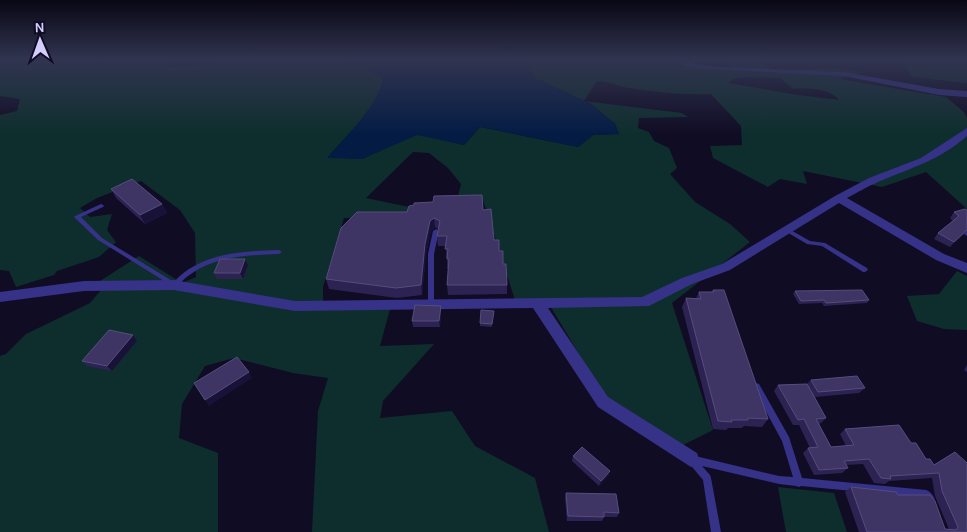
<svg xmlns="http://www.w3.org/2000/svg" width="967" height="532" viewBox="0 0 967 532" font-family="Karla,sans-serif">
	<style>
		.green { fill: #0e2e2d; fill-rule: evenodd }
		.water { fill: #041c44 }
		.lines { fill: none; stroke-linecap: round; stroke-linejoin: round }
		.service { fill: #353287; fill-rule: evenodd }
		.minor { fill: #353287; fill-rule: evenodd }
		.wall { fill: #2c2353 }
		.shaded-wall { fill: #191238 }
		.building { fill: #3e3565; stroke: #554d7e }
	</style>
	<rect width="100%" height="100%" fill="#100c24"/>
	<path class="green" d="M0,59H88L100,62L130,59L169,61L170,67L213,63L228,59H316L349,62L362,66L383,78C379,106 346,136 328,157L362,159L417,134L464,145L480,127L578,147L593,135L619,134L615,124L591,104L533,77L528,59H689L700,66L733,68L727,62L729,59L757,60L773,70L836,68L864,72L839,79L946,97L964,112L967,118V209L926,172L882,187L803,171L807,184L780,179L768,187L713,158L710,146L742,145L741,126L711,94C683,95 656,92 628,88C617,86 608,81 597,81L584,101L682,113L688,117L639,118L638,128L649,132L654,141L669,148L677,168L670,174L695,202L730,224L750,242L672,303L713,430L683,445L606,399L546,299L515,300L483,200L457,201L461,184L448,168L429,153L413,152L366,198L414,208L401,216L344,218L323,287V301L390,309L380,346L434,344L383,401L380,418L452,411L475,446L535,478L549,532H312L318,411L328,378L293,373L234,358L205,366L182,404L179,438L218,453V532H0V356L6,354L26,334L90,303L101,290L100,281L139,256L182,283L196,277L195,233L180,210L141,181L97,198L80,208L90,217L112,214L107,230L116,242L99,257L57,271L54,275L16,287L9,271L0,270V115L17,111L20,99L0,96ZM746,77L780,78L793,89C808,88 829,88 839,100L799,95L728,83L733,79Z
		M893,59H967V83L913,77L902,62Z
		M957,271L967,276V330L944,329L917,321L907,296L939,294Z
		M778,487L834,493L847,532H786Z"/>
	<path class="water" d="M316,59H528L533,77L591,104L615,124L619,134L593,135L578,147L480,127L464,145L417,135L362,159L327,158C346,136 379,106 383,78L362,66L349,62Z"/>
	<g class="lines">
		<path class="service" d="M101,204L103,205L104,206L103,207L81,217L102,238L174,282C178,277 183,273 189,269C216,252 248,251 279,250L282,252L279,254C249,255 216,256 191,274C186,277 181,282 176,287H174L98,240L74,217L75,216Z
			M787,228L810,241L825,243L867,268L868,270L865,272H863L822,246L807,244L785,231L784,230Z
			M436,229L439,231L434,254V304L433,306H429L428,304V254L433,231Z
			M967,230V236L964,234L965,231Z
			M756,383L759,384L789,437L802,478L926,490C931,492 934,496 935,501L934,504L931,505L928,504L924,498L801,486L799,487L796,486L779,484L702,466L710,475L711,478L721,532H711L703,480L688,462L687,459L688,456L691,455L779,476L793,477L782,441L752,386L753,384Z"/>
		<path class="minor" d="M675,59H685L692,64L721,67L844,72L939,89L967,91V97L939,95L844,76L690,68Z
			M967,128V136C940,160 911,168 878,182C868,186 857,193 847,198L944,254L967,263V273L936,260L839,203L730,270L692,284L649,306L548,308L608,397L697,453L699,459L697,465L691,467L598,407L533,308L295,311L174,290L84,291L0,302V292L84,281L174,280L295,301L642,297L682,278L722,264L835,196L869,178L921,158Z"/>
	</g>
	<path class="wall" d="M111,189L162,204L167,213L145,224L116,198Z
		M965,209L967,231L963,235L950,247L934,239L938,233L953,221L950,218L954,212Z
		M483,210L499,251L503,264L507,285V294L448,295L447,285L448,269H447V258H446V246H438L437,236L438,229L435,227L431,231L426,254L422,295L397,298L329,289L326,279L407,212Z
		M248,265L243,279H217L214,273Z
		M713,290L768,419L762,427L744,426L742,428H728L726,430L713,429L682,307L686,298H696L699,292H711Z
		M795,291L869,300L867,303L824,306L822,303L799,304L793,294Z
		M494,311L492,327L480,326V323Z
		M441,312L440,327H413L412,321Z
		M137,341L112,371L87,366L82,361Z
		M967,365V372L964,370Z
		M811,380L865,388L859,393L815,397L826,418L821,423L819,424L831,447L846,446L840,434L845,429L911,443L926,459L934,465L955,452L967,532H859L845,492L851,487L898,495L945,529H949L935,496L932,478L889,481L885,484L874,483L863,464L846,465L848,468L842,473L814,475L803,453L808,448H810L799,425H793L774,391L778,385L807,384Z
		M573,456L610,471L608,476L599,486L572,461Z
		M566,493L619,513L617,517H604L602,521H567L565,498Z"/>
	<path class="shaded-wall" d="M162,204L167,213L145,224L140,215Z
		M434,218L435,227L431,231L426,254L422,295L421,285L425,244L430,221Z
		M967,230L963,235L950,247L954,242Z
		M245,259L248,265L243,279L240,273Z
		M441,306V312L440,327L439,321Z
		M133,335L137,341L112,371L107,366Z
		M249,372L252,378L209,406L205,400Z
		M610,471L608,476L599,486L601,481Z"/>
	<path class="building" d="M132,179L162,204L140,215L111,189Z
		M482,195L483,210L491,209L494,240H499V251H503V264H506L507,285H447L449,259H447L448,249H445L447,236H437L440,221L434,218L430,221L425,244L421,285L396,288L326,279L341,228L357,212H407L409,206L414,205V203L433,202L434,196Z
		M965,209L967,210V230L954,242L938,233L959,216L954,212Z
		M220,259H245L240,273H214Z
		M713,290H724L768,419L748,418V420H731L732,422L718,421L686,298L701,299L699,292H714Z
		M862,290L869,300L826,303L824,300L801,301L795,291Z
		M415,305L441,306L439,321H412Z
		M481,310L494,311L492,324L480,323Z
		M109,330L133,335L107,366L82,361Z
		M237,357L249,372L205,400L194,383Z
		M857,376L865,388L818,392L811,380Z
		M807,384L826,418L816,419L831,447L854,445L845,429L899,425L911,443H916L926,459H930L934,465L955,452L967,463V532H867L851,487L896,492L898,495H930L935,501L945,529L956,530L958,527L942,491L939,473L890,476L891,479L881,478L869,459L844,461L848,468L819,470L808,448L818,447L804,419L798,420L778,385Z
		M582,447L610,471L601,481L573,456Z
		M566,493L616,494L619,513L604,512V517L568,516Z"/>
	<linearGradient id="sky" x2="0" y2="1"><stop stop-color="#090714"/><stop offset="0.44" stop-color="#313450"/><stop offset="1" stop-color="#313450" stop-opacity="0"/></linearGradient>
	<rect width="967" height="134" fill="url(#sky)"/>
	<g transform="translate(40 40) rotate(358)" stroke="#100c24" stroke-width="4" paint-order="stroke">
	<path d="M0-4L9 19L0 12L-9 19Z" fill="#d4ceff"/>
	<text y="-8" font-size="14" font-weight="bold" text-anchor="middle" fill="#d4ceff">N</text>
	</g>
</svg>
